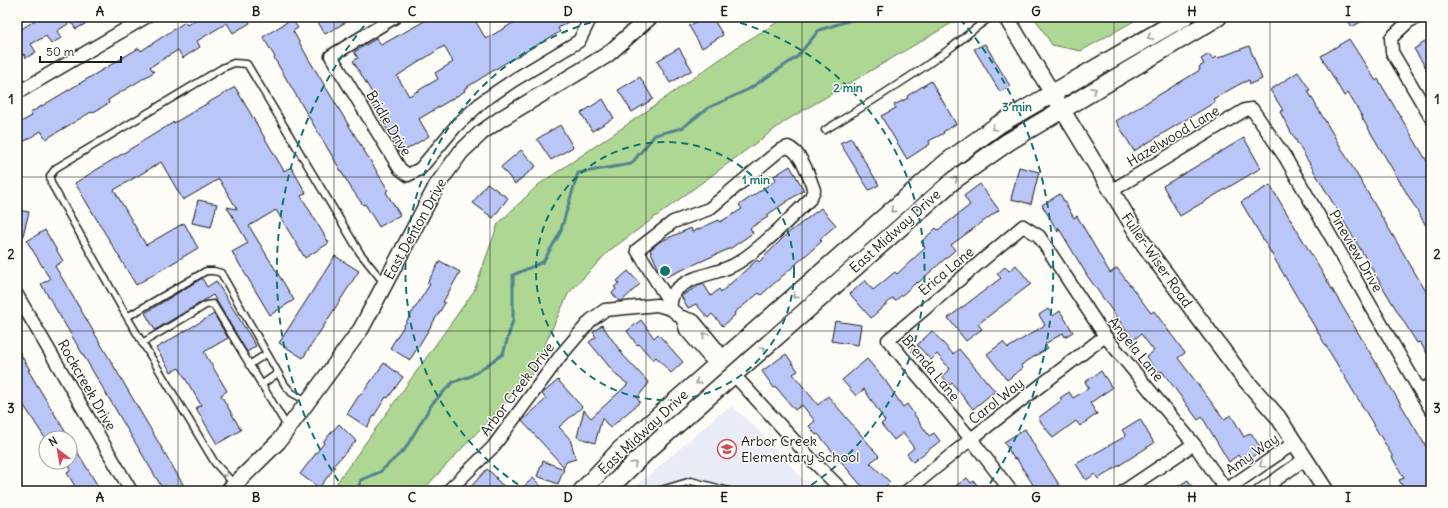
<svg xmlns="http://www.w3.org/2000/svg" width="1448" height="508" viewBox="0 0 1448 508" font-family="Delius,sans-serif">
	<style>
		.built { fill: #e9ecf7 }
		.green { fill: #afd794; stroke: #667a58 }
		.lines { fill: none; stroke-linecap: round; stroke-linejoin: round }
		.stream { stroke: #54828e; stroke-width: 3 }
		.building { fill: #b9c6f7; stroke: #1c1c1c; fill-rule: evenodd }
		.service-casing { stroke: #1c1c1c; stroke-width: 9 }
		.minor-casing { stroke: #1c1c1c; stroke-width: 15 }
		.tertiary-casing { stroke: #1c1c1c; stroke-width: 18 }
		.secondary-casing { stroke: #1c1c1c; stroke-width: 20 }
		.service { stroke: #fdfcf7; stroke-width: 6 }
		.minor { stroke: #fdfcf7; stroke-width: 12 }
		.tertiary { stroke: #fdfcf7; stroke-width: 15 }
		.secondary { stroke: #fdfcf7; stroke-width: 17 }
		.oneway { stroke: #989794 }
		.grid { fill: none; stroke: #1c1c1c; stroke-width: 1; stroke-opacity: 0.55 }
		.ring { fill: none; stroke: #0f766e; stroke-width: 2; stroke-dasharray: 7 5 }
		.labels { text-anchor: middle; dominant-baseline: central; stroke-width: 3; stroke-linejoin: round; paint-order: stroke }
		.street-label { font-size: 14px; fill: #1c1c1c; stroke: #fdfcf7 }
		.poi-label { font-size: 14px; fill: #1c1c1c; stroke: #fdfcf7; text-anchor: start }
		.centre { fill: #0f766e; stroke: #fdfcf7; stroke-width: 2 }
		.ring-label { font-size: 12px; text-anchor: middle; font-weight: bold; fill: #0f766e; stroke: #fdfcf7; stroke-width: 3; stroke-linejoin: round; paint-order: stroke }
		.neatline { fill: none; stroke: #1c1c1c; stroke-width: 1.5 }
		.grid-label { font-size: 13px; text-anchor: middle; font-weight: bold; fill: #1c1c1c }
	</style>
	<rect width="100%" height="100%" fill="#fdfcf7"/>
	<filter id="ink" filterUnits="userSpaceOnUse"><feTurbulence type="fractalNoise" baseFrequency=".025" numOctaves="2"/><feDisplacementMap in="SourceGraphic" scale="8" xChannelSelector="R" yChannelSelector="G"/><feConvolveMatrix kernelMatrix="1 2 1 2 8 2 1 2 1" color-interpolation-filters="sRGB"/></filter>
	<g filter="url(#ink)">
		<path class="built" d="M732,407L750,422L814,491H631L718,415Z"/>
		<path class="green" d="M786,17H962L787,120L609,251L568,294L531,375L422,491H331L474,291L498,224L538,185L644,113L740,45Z
			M1034,17H1141L1081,51L1052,45Z"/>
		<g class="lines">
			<path class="stream" d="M357,491L361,480L380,472L405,449L432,404L453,382L471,376L503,354L513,320V275L543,262L560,233L578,173L631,164L655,135L682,128L708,108L749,89L797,57L819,30L861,17"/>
		</g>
		<path class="building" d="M40,17H81L85,24L76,29L71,22L57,31L61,38L51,44L46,36L31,44L36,52L26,58L24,54L17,59V32Z
			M200,17H247L250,23L233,33L227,23L197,41L200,47L183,58L178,50L150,67L154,72L108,100L109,103L92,113L91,112L46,139L41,131L17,146V124L32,116L30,113L139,48L141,51L185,22L187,25Z
			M315,17H355L325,34Z
			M432,17H473L486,39L523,17H576L558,28L560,32L502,65L464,89L465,91L419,119L429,136L401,153L370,100L375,98L353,61L358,58L354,52L377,38L381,45ZM444,46L453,62L435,73L438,79L409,96L397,76Z
			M705,17H712L723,35L702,48L689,26Z
			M1346,17H1369L1352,27Z
			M292,19L298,28L293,31L308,58L388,190L386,192L400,215L379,227L365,204L363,205L351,188L274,58L275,57L263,37Z
			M1431,38V76L1414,49Z
			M1349,39L1376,81L1378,79L1431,168V234L1362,118H1363L1348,93L1344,96L1321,56Z
			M985,44L1010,86L1000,92L974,49Z
			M1249,46L1262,79L1250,84L1249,80L1240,84L1213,99L1215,102L1134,151L1116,121L1200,70L1199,67L1204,64L1201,59L1209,54L1212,59L1217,57L1218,58Z
			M679,48L692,70L670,83L657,61Z
			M1298,72L1310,90L1308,91L1317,107L1431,300V360L1420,342L1417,343L1391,301L1292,134L1280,112L1283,110L1270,90Z
			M640,77L653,99L632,112L618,90Z
			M931,81L956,124L943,132L944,133L929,141L930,144L907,159L881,116L896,108L894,105L908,98L907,96Z
			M235,87L284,171L291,167L306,193L301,196L329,243L305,258L276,210L249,226L294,300L270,315L232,252L248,243L227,207L237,209L219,179L183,200L161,162L114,190L146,245L184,223L198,248L136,285L75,183L174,122V123Z
			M603,99L614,118L592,131L581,113Z
			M560,125L573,147L551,160L537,139Z
			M851,138L879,185L869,190L840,143Z
			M1244,138L1261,168L1180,216L1163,186Z
			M521,150L536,166L515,184L501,167Z
			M790,166L804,190L767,215L768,217L750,228L753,233L731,248L666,277L662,268L659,270L650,250L659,242L691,228L692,232L719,220L720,222L742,209L739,205L776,180L774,176Z
			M1019,167L1039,172L1031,204L1011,199Z
			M487,183L508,198L493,218L473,203Z
			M980,184L999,210L951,245L955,250L918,283L917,282L895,301L893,298L871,318L850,294L865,280L873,290L895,272L897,274L925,248L921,242L936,228L938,230L970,205L964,196Z
			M1270,185L1431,455V491H1405L1399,480L1404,478L1392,457H1393L1326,346L1241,202Z
			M1060,194L1074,218L1077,216L1110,273L1117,268L1151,313L1154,311L1185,353L1178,358L1224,419L1231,415L1244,437L1251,433L1262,450L1243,463L1238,455L1229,462L1202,417L1198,420L1162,371L1159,373L1146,357L1154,351L1141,334L1133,340L1088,277L1058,227V232L1042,205Z
			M198,200L217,204L211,227L192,223Z
			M821,208L836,225L820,239L822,241L761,295L759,293L734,313L735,315L723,326L712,314L708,318L696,304L688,308L681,296L703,283L711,296L719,289L721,292L757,260L759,262L787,234Z
			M17,210L29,212L20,247H17Z
			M45,230L63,261L55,266L187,491H164L41,284L50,279L27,241Z
			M335,256L359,271L303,358L279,343Z
			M440,261L460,272L443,302L445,303L410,360L390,348L430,284L427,283Z
			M1016,265L1031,284L978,324L982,329L966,341L948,318L1001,278L997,274L1005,267L1009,271Z
			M628,271L640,284L622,301H619L612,293L616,289L614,287L619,283L617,281Z
			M202,278L207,287L216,281L256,346L247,352L213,295L155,330L145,313Z
			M1048,309L1053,316L1060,311L1073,332L1065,337L1063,333L1045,344L1048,348L1021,365L1023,368L1007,380L987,354L1003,342L1008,348L1045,325L1039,315Z
			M214,314L228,338L204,352L227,391L221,395L241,430L217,444L196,408L201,405L179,368L171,372L156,348Z
			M641,320L654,338L658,334L683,362L671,373L656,357L653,360L639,344L637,345L627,331Z
			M835,321L861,325L858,345L831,341Z
			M602,325L623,355L649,383L637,398L640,402L610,428L602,418L595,443L577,437L584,410L591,418L628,384L617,376L589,342L596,337L593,332Z
			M932,331L953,354L959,349L995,391L973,409L952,383L950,385L942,376L950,369L937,354L931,360L917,345Z
			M17,348L30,370H28L69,438H45L17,395Z
			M786,354L798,371L793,374L818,405L828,396L879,456L870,463L890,482L881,491H869L859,483L818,434L816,435L809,426L815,421L802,405L795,410L776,387L774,388L762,371Z
			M867,359L885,380L903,407L907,404L929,436L934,433L940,441L913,462L907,454L914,448L903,433L894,440L881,424L885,421L864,389L856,396L842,380Z
			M384,363L403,377L388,398L386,397L367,427L347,414L360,394L361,395Z
			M1101,371L1112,388L1090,403L1097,414L1080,426L1076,421L1053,438L1038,418L1062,400L1060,398L1069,392L1073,398L1089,388L1085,382Z
			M558,380L582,407L559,427L570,439L576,459L566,462L564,467L522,421L546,399L542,394Z
			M1140,419L1154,443L1098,479L1095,474L1086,480L1076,464L1126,436L1122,430Z
			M339,424L356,441L333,466L335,467L319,488L300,474L324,443L323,442Z
			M1025,429L1037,450L1063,491H1037L1016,458L1014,459L1004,442Z
			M70,440L101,491H78L67,473L70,471Z
			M543,461L564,469L558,484L537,476Z
			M487,469L497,478L496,479L509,491H467Z
			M533,478L546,491H519Z
			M967,478L971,483L974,481L981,491H949Z
			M1188,480L1195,491H1170Z"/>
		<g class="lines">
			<g class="service-casing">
				<path id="service" d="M825,130C868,104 912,77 952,47C965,37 977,26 991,17
					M127,317L215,463L234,484
					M142,343L206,305L213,304L288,428
					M249,365L266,354
					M261,385L278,373
					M307,401L292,393L285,385L221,273L214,271H206L127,317L51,183L50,176L56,168L222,68L234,63L247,64L360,253L384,283
					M658,491L691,481L729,491
					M829,491L838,485"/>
			</g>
			<g class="minor-casing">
				<path id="minor" d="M395,17L331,56L400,169L408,175L420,169L456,126L483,101L514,80L579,41L591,17
					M1418,17L1409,21L1391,38L1392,52L1431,118
					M17,93L146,17
					M1111,191L1245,110L1252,109L1285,157L1431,410
					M17,295L131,491
					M670,303L637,250L673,222L709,209L780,150L788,147C802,153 809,176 814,190L810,199C788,220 765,245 739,262C720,275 697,272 677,289C672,293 670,303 671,309
					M682,317L686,330L709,357L723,360
					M682,317L694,321L717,349L723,360
					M734,375L812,460L843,491
					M1420,391L1431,384
					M1226,490L1294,443
					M448,491L493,447L561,355L591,320L605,310L657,305L671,309L682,318
					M907,491L971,439L1105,336
					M1011,491L971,439L888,340L1023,226L1039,236L1105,336L1194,444L1227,491
					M1124,491L1194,444
					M1260,491L1305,459"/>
			</g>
			<g class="tertiary-casing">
				<path id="tertiary" d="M1006,17L1145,246L1242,376L1278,417L1326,491
					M228,491L278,442L361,329L437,185L461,152L481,133L502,118L607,55L650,17"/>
			</g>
			<g class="secondary-casing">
				<path id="secondary" d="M582,491L620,450L947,162L998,125L1184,17
					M606,491L648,450L954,180L1008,142L1218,17"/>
			</g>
			<use href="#service" class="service"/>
			<use href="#minor" class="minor"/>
			<use href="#tertiary" class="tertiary"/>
			<use href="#secondary" class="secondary"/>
		</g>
		<defs><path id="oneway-chevron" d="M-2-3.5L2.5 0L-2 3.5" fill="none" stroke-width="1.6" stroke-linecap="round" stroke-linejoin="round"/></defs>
		<g class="oneway">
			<use href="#oneway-chevron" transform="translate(1150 37) rotate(150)"/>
			<use href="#oneway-chevron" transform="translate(1094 90) rotate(-30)"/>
			<use href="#oneway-chevron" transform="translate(994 128) rotate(145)"/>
			<use href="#oneway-chevron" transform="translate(955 179) rotate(-38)"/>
			<use href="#oneway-chevron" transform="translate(893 210) rotate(139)"/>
			<use href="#oneway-chevron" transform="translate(795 296) rotate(138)"/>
			<use href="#oneway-chevron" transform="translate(705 335) rotate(-130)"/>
			<use href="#oneway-chevron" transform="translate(763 349) rotate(-42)"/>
			<use href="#oneway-chevron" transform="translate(698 382) rotate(138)"/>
			<use href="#oneway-chevron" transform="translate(634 464) rotate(-44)"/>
			<use href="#oneway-chevron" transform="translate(1262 465) rotate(145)"/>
			<use href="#oneway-chevron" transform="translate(225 474) rotate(48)"/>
		</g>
	</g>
	<path class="grid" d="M178,17V491M334,17V491M490,17V491M646,17V491M802,17V491M958,17V491M1114,17V491M1270,17V491M17,177H1431M17,331H1431"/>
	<g class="ring">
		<circle cx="665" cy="271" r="129"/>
		<path d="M528 491A259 259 0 0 1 613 17M717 17A259 259 0 0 1 802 491"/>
		<path d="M345 491A388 388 0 0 1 370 19M960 19A388 388 0 0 1 985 491"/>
	</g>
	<defs>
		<g id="school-ring" transform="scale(1)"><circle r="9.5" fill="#fdfcf7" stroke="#d1495b" stroke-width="1.5"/><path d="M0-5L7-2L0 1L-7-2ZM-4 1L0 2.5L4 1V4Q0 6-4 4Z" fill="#d1495b"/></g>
	</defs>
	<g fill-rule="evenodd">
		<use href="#school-ring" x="727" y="449"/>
	</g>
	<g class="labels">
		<g class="street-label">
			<text transform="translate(389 123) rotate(59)">Bridle Drive</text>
			<text transform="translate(1173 136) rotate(-31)">Hazelwood Lane</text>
			<text transform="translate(415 229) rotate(-61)">East Denton Drive</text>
			<text transform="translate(895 231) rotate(-42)">East Midway Drive</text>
			<text transform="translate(1356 251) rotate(60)">Pineview Drive</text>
			<text transform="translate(1157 260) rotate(55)">Fuller-Wiser Road</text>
			<text transform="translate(946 271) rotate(-40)">Erica Lane</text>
			<text transform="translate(1136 349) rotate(51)">Angela Lane</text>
			<text transform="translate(931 368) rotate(50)">Brenda Lane</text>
			<text transform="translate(87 385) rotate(60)">Rockcreek Drive</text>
			<text transform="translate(517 389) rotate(-53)">Arbor Creek Drive</text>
			<text transform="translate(996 401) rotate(-38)">Carol Way</text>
			<text transform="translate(643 432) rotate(-43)">East Midway Drive</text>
			<text transform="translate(1252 454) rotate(-35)">Amy Way</text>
		</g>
		<g class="poi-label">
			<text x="741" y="441">Arbor Creek<tspan x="741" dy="16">Elementary School</tspan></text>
		</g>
	</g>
	<circle cx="665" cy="271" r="6" class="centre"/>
	<g class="ring-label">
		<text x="848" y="92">2 min</text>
		<text x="1017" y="111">3 min</text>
		<text x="756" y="184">1 min</text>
	</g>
	<rect width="1448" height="508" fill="none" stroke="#fdfcf7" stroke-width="44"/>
	<g transform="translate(58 450) rotate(329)"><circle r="19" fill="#fdfcf7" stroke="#a3a29f"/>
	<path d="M0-3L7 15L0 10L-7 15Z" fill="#d1495b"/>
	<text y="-6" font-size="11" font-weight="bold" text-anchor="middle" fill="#1c1c1c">N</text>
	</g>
	<path d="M40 56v6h81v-6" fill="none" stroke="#1c1c1c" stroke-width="2"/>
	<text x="46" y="56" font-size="12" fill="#1c1c1c" stroke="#fdfcf7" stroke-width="3" paint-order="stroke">50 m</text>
	<rect x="22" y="22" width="1404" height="464" class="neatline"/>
	<g class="grid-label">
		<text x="100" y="16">A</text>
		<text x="256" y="16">B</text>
		<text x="412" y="16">C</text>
		<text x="568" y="16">D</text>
		<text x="724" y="16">E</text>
		<text x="880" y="16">F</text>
		<text x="1036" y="16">G</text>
		<text x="1192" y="16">H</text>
		<text x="1348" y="16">I</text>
		<text x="11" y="104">1</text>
		<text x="1437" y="104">1</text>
		<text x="11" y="259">2</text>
		<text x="1437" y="259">2</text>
		<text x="11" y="413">3</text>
		<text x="1437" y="413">3</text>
		<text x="100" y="502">A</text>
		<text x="256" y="502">B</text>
		<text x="412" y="502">C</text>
		<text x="568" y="502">D</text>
		<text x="724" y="502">E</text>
		<text x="880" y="502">F</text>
		<text x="1036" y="502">G</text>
		<text x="1192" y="502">H</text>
		<text x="1348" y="502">I</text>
	</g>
</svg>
